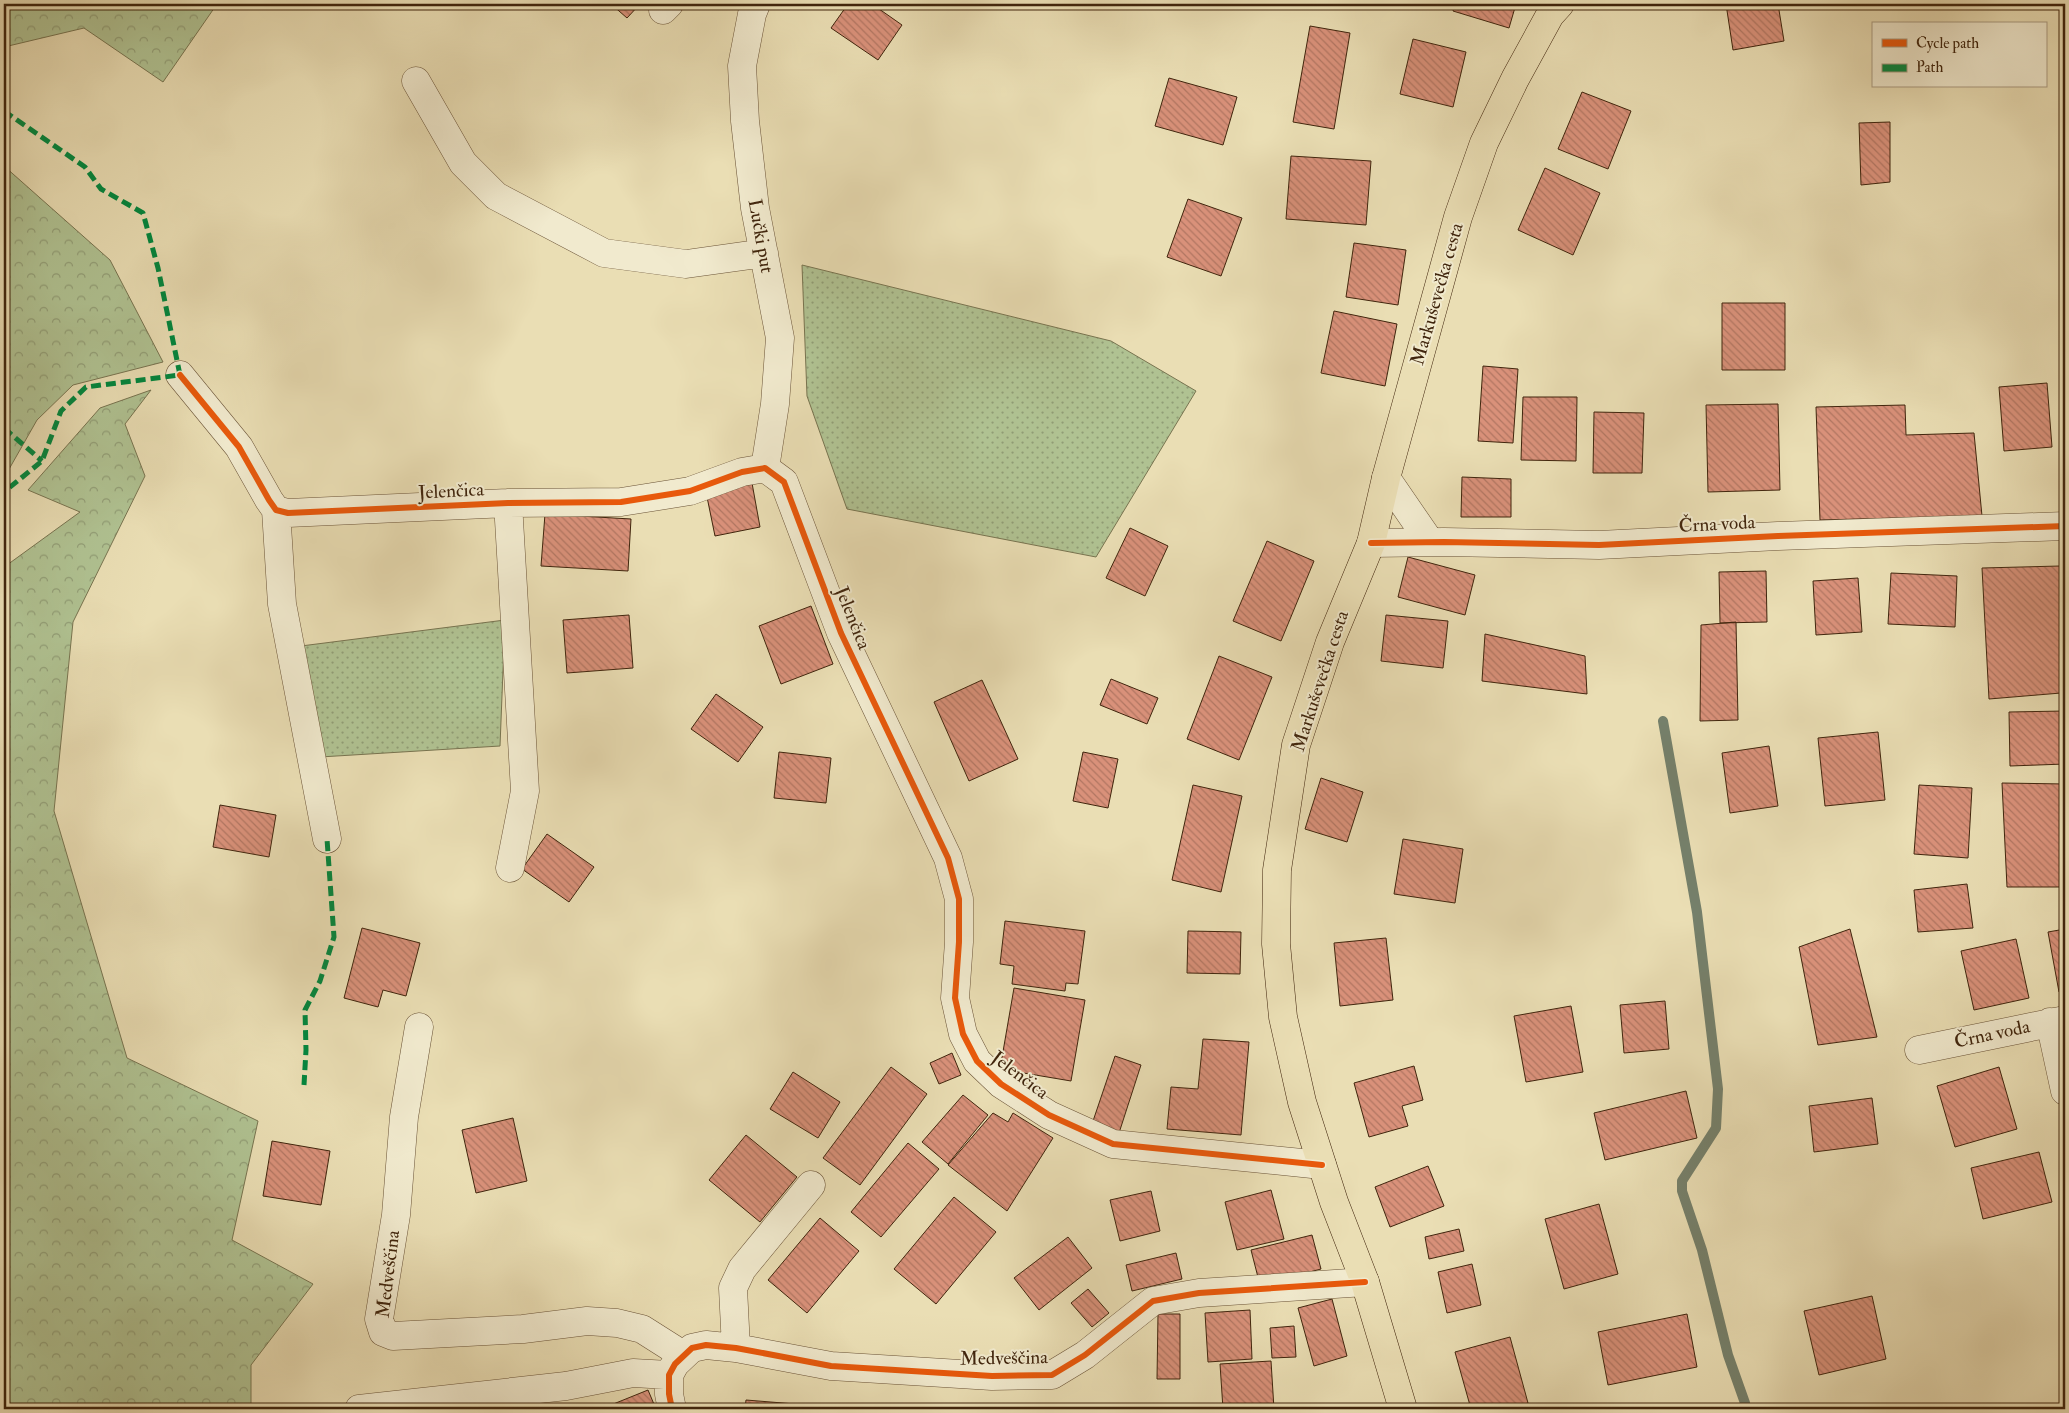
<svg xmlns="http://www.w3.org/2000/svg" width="2069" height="1413" viewBox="0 0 2069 1413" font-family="'IM FELL Double Pica',serif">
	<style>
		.grass { fill: url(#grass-dots); stroke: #787450 }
		.forest { fill: url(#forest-crowns); stroke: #787450 }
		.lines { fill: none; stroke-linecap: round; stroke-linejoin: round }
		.stream { stroke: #75806b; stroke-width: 10 }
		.building { fill: url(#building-back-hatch); stroke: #40250d }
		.minor-casing { stroke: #6a5337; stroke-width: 29 }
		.major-casing { stroke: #40250d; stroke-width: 29 }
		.minor { stroke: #f1eace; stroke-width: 28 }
		.major { stroke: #eadeb4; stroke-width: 28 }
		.quiet { stroke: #00873e; stroke-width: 5; stroke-dasharray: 10 5; stroke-linecap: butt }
		.cycleway-casing { stroke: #f1eace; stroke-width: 9 }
		.cycleway { stroke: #e8590c; stroke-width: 6 }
		.labels { text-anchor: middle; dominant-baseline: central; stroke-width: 4; stroke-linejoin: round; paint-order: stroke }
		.street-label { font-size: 19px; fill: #40250d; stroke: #f1eace }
	</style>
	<defs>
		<pattern id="grass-dots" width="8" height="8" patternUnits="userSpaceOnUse" patternTransform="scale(1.25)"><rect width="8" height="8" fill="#b0c292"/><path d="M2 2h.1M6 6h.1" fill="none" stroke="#919d76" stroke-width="1.8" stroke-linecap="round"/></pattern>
		<pattern id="forest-crowns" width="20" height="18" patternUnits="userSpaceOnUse" patternTransform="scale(1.25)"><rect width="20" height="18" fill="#b0c292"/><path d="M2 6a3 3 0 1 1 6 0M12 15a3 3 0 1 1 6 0" fill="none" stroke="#919d76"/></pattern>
		<pattern id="building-back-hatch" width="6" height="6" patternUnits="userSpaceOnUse" patternTransform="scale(1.25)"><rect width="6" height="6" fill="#d9917a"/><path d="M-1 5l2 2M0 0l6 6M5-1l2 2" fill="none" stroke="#b17662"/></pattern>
	</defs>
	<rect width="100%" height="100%" fill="#eadeb4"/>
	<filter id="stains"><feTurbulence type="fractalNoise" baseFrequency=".004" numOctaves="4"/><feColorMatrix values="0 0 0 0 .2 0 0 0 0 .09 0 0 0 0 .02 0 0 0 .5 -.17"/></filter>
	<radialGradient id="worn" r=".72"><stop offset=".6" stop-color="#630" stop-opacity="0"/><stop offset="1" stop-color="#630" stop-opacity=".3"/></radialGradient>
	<path class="grass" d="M802,265L1111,341L1196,391L1096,557L847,509L807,396Z
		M505,620L500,746L320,757L301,646Z"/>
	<path class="forest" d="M4,4H217L163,82L84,28L4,47Z
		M4,166L110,260L163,362L73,385L37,420L4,478Z
		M151,390L125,424L145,476L73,622L54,811L127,1058L258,1121L232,1240L313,1284L251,1365V1409H4V557L7,565L80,512L28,490L100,408Z"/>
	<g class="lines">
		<path class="stream" d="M1663,721L1697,912L1718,1089L1716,1128L1682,1181V1191L1702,1250L1728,1355L1745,1403V1409"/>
	</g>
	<path class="building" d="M611,4H640L627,18Z
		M848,4H872L902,25L878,60L831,28Z
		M1455,4H1516L1509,28L1453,11Z
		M1726,4H1778L1784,41L1733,50Z
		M1310,26L1350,33L1334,129L1293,122Z
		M1413,39L1466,52L1453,107L1400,94Z
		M1169,78L1237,97L1223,145L1155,126Z
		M1582,92L1631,111L1608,169L1558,149Z
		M1890,122V182L1861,185L1859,123Z
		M1291,156L1371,161L1366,225L1286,219Z
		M1545,168L1600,193L1573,255L1518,230Z
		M1188,199L1242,218L1221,276L1167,257Z
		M1354,243L1406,250L1398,305L1346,297Z
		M1722,303H1785V370H1722Z
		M1334,311L1397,324L1385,386L1321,373Z
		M1483,366L1518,369L1513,443L1478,441Z
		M2047,383L2052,447L2004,451L1999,387Z
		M1523,397H1577L1576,461L1521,460Z
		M1778,404L1780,490L1708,492L1706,405Z
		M1905,405L1906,435L1974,433L1982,516L1820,520L1816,407Z
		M1594,412L1644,413L1642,473H1593Z
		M1462,477L1511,479V517H1461Z
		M752,483L760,527L715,536L706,492Z
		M545,514L631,519L628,571L541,566Z
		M1130,528L1168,546L1145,596L1106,578Z
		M1267,541L1314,561L1281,641L1233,621Z
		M1408,557L1475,575L1465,615L1398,597Z
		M2060,566L2061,693L1989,699L1982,568Z
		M1766,571L1767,622L1720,623L1719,572Z
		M1891,573L1957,576L1955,627L1888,624Z
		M1858,578L1862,632L1816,635L1813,581Z
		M811,606L833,664L781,684L759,626Z
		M629,615L633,668L567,673L563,620Z
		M1386,615L1448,621L1443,668L1381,661Z
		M1736,622L1738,720L1700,721L1701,625Z
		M1485,634L1585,656L1587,694L1482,681Z
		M1219,656L1272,677L1239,760L1187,739Z
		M1111,679L1158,698L1147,724L1100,705Z
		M982,680L1018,759L969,781L934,702Z
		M716,694L763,727L738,762L691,729Z
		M2065,711V764L2010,766L2009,712Z
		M1878,732L1885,800L1825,806L1818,738Z
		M1769,746L1778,806L1730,813L1722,753Z
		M779,752L831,758L826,803L774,798Z
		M1083,752L1118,759L1108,808L1073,801Z
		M1321,778L1363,792L1347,842L1305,829Z
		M2002,783L2065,784V887H2007Z
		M1193,785L1242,796L1221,892L1172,880Z
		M1919,785L1972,788L1968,858L1914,854Z
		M220,805L276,815L269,857L213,847Z
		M547,834L594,867L569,902L522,869Z
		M1403,839L1463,849L1455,903L1394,894Z
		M1967,884L1973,928L1918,932L1914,890Z
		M1005,921L1085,931L1078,984L1066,983L1065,991L1012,984L1014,966L1000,964Z
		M362,928L420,943L406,996L383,990L378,1007L344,998Z
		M1850,929L1877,1037L1818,1045L1799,947Z
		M2065,929V991L2059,992L2048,932Z
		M1188,931L1241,932L1240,974L1187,973Z
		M1386,938L1393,1000L1340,1006L1334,943Z
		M2016,939L2029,998L1974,1010L1961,951Z
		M1014,988L1085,1000L1071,1081L1000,1069Z
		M1665,1001L1669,1049L1624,1053L1620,1005Z
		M1571,1006L1583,1072L1526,1082L1514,1016Z
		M1203,1039L1249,1042L1241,1135L1167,1129L1171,1087L1198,1089Z
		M952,1053L961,1075L939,1084L930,1063Z
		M1115,1056L1141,1065L1119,1133L1092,1124Z
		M1414,1066L1423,1100L1402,1106L1408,1126L1369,1137L1354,1083Z
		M891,1067L927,1094L860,1185L823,1158Z
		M1999,1067L2017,1129L1955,1147L1937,1086Z
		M793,1072L840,1102L818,1138L770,1109Z
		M1686,1091L1697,1138L1605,1160L1594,1113Z
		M963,1095L988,1115L948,1164L922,1142Z
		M1872,1098L1878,1144L1814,1152L1809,1106Z
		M993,1113L1008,1122L1013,1113L1053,1138L1007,1211L948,1165Z
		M513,1118L527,1181L476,1193L462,1130Z
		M746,1135L797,1177L760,1222L709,1180Z
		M272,1141L330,1151L321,1205L263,1196Z
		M908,1143L939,1169L881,1237L851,1212Z
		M2039,1152L2052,1202L1983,1219L1971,1168Z
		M1428,1166L1444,1206L1390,1227L1375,1187Z
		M1271,1190L1284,1239L1237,1250L1225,1202Z
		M1151,1191L1160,1231L1120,1241L1110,1200Z
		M954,1197L996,1232L936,1304L894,1269Z
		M1599,1204L1618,1274L1564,1289L1545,1219Z
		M820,1218L859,1251L807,1313L768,1280Z
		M1459,1229L1464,1251L1429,1259L1425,1237Z
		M1312,1235L1321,1269L1260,1285L1251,1250Z
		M1068,1237L1092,1268L1039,1310L1014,1278Z
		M1176,1253L1182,1279L1132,1291L1126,1265Z
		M1472,1264L1481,1305L1447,1313L1438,1272Z
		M1088,1289L1109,1313L1092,1327L1071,1303Z
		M1872,1296L1886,1359L1819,1375L1804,1311Z
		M1332,1299L1347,1356L1314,1366L1298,1308Z
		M1250,1310L1252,1359L1208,1362L1205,1313Z
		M1158,1314H1180V1379H1157Z
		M1687,1314L1697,1367L1608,1385L1598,1332Z
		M1294,1326L1296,1357L1272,1358L1270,1328Z
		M1510,1337L1528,1403L1506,1409H1471L1455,1352Z
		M1271,1361L1274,1409H1223L1220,1364Z
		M648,1390L656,1409H601Z
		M746,1400L795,1404L794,1409H745Z
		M1152,1405L1153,1409H1086L1085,1408Z"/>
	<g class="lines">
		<g class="minor-casing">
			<path id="minor" d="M756,4L752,14L742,66L745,121L755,208L780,338L775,404L765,468
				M663,10L669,4
				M416,81L463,163L496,196L604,253L686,264L764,253
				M180,375L239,447L269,500L276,510L288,513L508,503L621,502L690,491L742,472L765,468L784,482L841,633L948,858L959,899V942L955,998L963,1034L977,1061L1001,1084L1049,1115L1113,1144L1322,1165
				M1386,478L1430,542
				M508,503L525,791L510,868
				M276,510L282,604L327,839
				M1371,543L1444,542L1599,545L1778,536L2065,526
				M2050,1022L2065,1091
				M419,1027L404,1117L396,1215L379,1319L383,1332L393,1336L523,1329L587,1321L617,1323L642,1329L683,1355
				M1919,1050L2065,1020
				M736,1348L733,1288L742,1269L811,1185
				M359,1409L566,1386L633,1373L669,1375
				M672,1409L669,1394V1375L675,1364L692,1348L706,1345L736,1348L831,1366L992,1376L1052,1375L1085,1355L1153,1301L1199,1293L1365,1282"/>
		</g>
		<g class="major-casing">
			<path id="major" d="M1403,1409L1365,1282L1334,1202L1302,1102L1283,1017L1276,944L1277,870L1296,745L1330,642L1371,543L1386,478L1458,217L1484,143L1515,79L1550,15L1560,4"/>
		</g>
		<use href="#minor" class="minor"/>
		<use href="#major" class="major"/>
		<path class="quiet" d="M4,111L85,167L101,189L143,213L158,268L180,375L86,387L61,411L42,461L4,492
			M4,428L42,461
			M4,824L7,850L4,876
			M304,1085L306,1050L305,1010L320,981L334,937L327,839"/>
		<g class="cycleway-casing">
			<path id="cycleway" d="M180,375L239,447L269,500L276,510L288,513L508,503L621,502L690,491L742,472L765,468L784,482L841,633L948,858L959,899V942L955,998L963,1034L977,1061L1001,1084L1049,1115L1113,1144L1322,1165
				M1371,543L1444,542L1599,545L1778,536L2065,526
				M672,1409L669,1394V1375L675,1364L692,1348L706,1345L736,1348L831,1366L992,1376L1052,1375L1085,1355L1153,1301L1199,1293L1365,1282"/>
		</g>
		<use href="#cycleway" class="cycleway"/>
	</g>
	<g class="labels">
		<g class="street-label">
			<text transform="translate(761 236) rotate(80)">Lučki put</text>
			<text transform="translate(1437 294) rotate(-74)">Markuševečka cesta</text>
			<text transform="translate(451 491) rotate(-3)">Jelenčica</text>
			<text transform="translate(1717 524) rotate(-3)">Črna voda</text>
			<text transform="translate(853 618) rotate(68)">Jelenčica</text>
			<text transform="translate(1320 681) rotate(-72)">Markuševečka cesta</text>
			<text transform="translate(1992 1034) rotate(-12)">Črna voda</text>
			<text transform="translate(1020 1075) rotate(37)">Jelenčica</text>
			<text transform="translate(388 1274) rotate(-83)">Medveščina</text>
			<text transform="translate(1004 1358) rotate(-1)">Medveščina</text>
		</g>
	</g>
	<rect width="2069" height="1413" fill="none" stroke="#eadeb4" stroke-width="20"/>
	<rect x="5" y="5" width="2059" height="1403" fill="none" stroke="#40250d" stroke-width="2.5"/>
	<rect x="10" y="10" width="2049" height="1393" fill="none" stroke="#40250d"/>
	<rect x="1872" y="22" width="175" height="65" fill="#f1eace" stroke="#aa9b81"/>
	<rect x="1882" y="39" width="25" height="8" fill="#e8590c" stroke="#aa9b81"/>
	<text x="1916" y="48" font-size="15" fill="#40250d">Cycle path</text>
	<rect x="1882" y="64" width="25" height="8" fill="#00873e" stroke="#aa9b81"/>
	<text x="1916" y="72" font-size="15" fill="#40250d">Path</text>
	<rect width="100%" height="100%" filter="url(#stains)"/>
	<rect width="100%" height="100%" fill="url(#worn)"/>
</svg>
